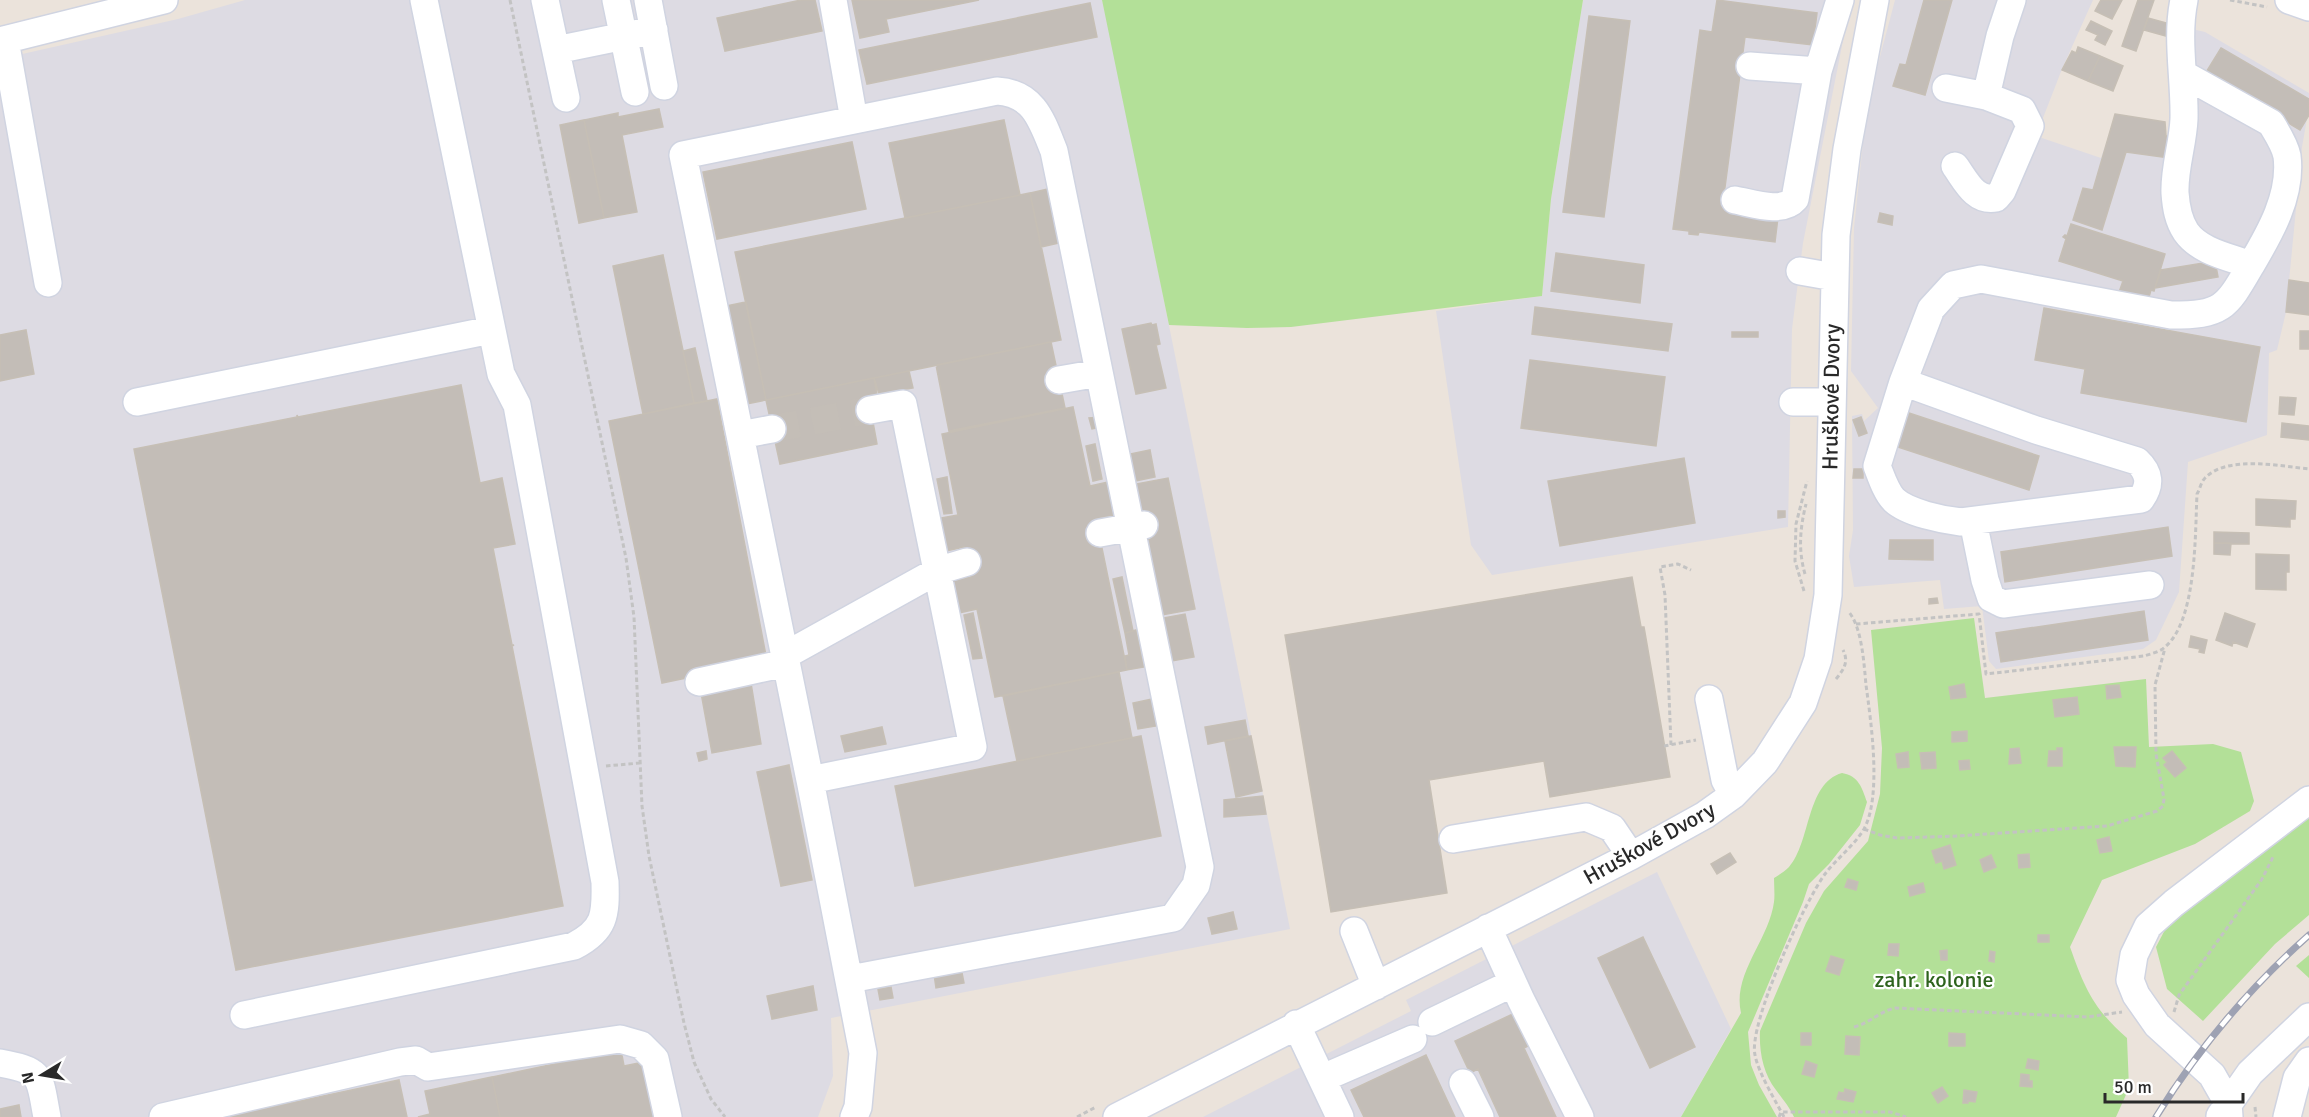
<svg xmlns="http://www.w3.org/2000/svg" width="2309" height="1117" viewBox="0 0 2309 1117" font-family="Signika,sans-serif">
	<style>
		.industrial { fill: #dddbe3 }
		.green { fill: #b3e098 }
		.building { fill: #c3bdb7; stroke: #c6bfb5; stroke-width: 1.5 }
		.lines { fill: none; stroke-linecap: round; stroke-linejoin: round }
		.minor-tunnel { stroke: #c4beb7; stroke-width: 27; stroke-dasharray: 27 14; stroke-linecap: butt }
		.minor-casing { stroke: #d0d4e1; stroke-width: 30 }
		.path { stroke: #c3c3c3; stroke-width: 3; stroke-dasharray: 4.5 3; stroke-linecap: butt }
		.minor { stroke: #fff; stroke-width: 27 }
		.rail-casing { stroke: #9ea2b3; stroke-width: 7 }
		.rail { stroke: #fff; stroke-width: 4.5; stroke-dasharray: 14; stroke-linecap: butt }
		.labels { text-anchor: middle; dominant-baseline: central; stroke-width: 4.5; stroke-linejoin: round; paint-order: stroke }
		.street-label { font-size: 22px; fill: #292929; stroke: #fff }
		.park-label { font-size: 22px; fill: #2d631c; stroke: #fff }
	</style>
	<rect width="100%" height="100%" fill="#ebe3db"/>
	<path class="industrial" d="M245,0H1102L1115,56L1290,929L831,1018L833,1076L818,1117H0V59L178,19Z
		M1583,0H1851L1803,243L1792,329L1788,527L1492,575L1471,545L1436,311L1542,296L1551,199Z
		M1895,0H2093L2062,69L2036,136L2101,158L2116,114L2164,122L2165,136L2171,137L2166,36L2170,24L2205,32L2309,93V107L2302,147L2286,312L2277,350L2269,353L2267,435L2188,462L2179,592L2156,640L2143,649L1996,669L1989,661L1982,606L1944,609L1940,580L1854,587L1849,556L1853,530L1852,416L1862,414L1864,421L1878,408L1851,371L1854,228L1867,106Z
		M1657,872L1731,1029L1681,1117H1203L1411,1011L1406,1000Z"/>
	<path class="green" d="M1102,0H1583L1551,199L1542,296L1291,327L1247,328L1169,325Z
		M1974,618L1985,698L2146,679L2149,747L2213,744L2241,752L2254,801L2250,811L2195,844L2102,880L2070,947C2085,989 2093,1008 2127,1038L2129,1088L2116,1117H1794C1789,1106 1783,1100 1776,1090C1763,1074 1759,1051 1760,1031L1806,923L1824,891L1868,841L1880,794L1882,748L1871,630Z
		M1842,773C1859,776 1862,788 1867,802L1860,825L1829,864L1809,884L1803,902L1748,1032L1751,1065L1759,1085L1777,1117H1681L1741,1013C1732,974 1769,940 1774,902C1775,895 1774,886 1774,878C1779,875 1785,871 1789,867C1811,842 1806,783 1842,773Z
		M2309,811V915L2275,944L2203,1021L2167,989L2156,947L2168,924Z
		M2309,955V978L2296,966Z"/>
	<path class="building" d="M801,0H815L822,31L725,51L717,18Z
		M852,0H979L886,19L889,32L860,38Z
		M1717,0L1817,13L1813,45L1745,37L1723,202L1779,209L1775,242L1699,232L1698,235L1689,234V231L1673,229L1700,30L1712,32Z
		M1924,0H1952L1925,95L1893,86L1900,64L1906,65Z
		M2101,0H2122L2112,19L2095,11Z
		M2138,0H2154L2136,51L2122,46Z
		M1090,3L1097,37L867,84L859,50Z
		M1589,16L1630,21L1604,217L1563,212Z
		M2148,18L2170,24L2166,36L2144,30Z
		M2091,21L2112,31L2105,45L2095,40L2098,35L2086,30Z
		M2078,47L2100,56L2088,81L2062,70L2072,51L2076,53Z
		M2221,48L2309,99V115L2300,130L2205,74Z
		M2100,56L2123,66L2113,91L2088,81Z
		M659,109L663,127L622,135L637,212L604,218L584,120L618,113V117Z
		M2115,114L2165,122L2166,136H2172L2169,158L2126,152L2102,230L2073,220L2083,188L2093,190Z
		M584,120L604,218L579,223L560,125Z
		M1004,120L1020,195L905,218L889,143Z
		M852,142L866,209L717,239L703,172Z
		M1048,189L1059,243L1041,247L1030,193Z
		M1030,193L1061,340L766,400L735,252Z
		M1880,213L1893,216L1892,225L1878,222Z
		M2071,224L2165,254L2154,291L2151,290L2146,307L2117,298L2123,281L2059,261L2066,239L2063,237L2065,235L2067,236Z
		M1556,253L1644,265L1640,303L1551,291Z
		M663,255L694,403L643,414L613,266Z
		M2215,261L2218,277L2155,288L2161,270Z
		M2289,280L2309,283V315L2286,312Z
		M746,302L766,400L741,405L721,307Z
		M1535,307L1672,324L1668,351L1532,334Z
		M2044,308L2260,347L2246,422L2081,393L2085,369L2035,360Z
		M1151,323L1152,325L1156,324L1160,344L1156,345L1166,388L1136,394L1122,329Z
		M26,330L34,374L0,381V335Z
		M2300,331H2309V349H2300Z
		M1732,332H1758V337H1732Z
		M1051,342L1065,408L949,431L936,365Z
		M695,348L707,401L694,403L683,351Z
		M1530,360L1665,377L1656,446L1521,428Z
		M909,371L913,388L879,394L874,378Z
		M874,378L877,395L870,406L877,444L780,464L766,400Z
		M461,385L480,483L502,478L515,544L493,548L512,645H514L512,646L563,906L236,970L134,449L297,417V415L298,417Z
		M2280,397L2296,398L2294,415L2279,414Z
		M717,399L767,661L662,683L609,421Z
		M1073,407L1090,486L1113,481L1119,514L1096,519L1127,670L995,697L977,609L954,614L947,581L971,577L964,547L941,552L935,519L958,515L942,434Z
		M1906,412L2039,456L2029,490L1895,446Z
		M1100,417L1102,427L1092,429L1089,418Z
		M1861,417L1867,433L1859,436L1853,420Z
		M2282,423L2309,426V440L2281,437Z
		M1095,444L1102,479L1093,481L1086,446Z
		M1150,450L1155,477L1135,481L1130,454Z
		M1684,458L1695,523L1560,546L1548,481Z
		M1854,469H1863V478H1853Z
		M947,477L952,513L944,514L937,479Z
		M1168,478L1195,609L1162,615L1136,484Z
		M2256,499L2296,501L2295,519H2290V527L2256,525Z
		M1778,511H1785V517L1778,518Z
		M2168,527L2172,556L2005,582L2001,552Z
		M2214,532L2249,533V544L2214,543Z
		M1890,540H1933V560L1889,559Z
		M2214,543H2231L2230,555L2214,554Z
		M2256,554L2289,555V572H2286V590L2256,589Z
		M1122,577L1133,631L1125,633L1113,579Z
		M1632,577L1641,627H1644L1670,777L1550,797L1544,761L1429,780L1447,893L1331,912L1285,635Z
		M1937,598L1938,603L1929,604V599Z
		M2144,611L2148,640L2001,662L1996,633Z
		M973,613L982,658L973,659L964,615Z
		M2225,613L2255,624L2247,647L2233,642L2232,646L2216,640Z
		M1185,614L1194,657L1172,661L1163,618Z
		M1136,630L1144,667L1127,670L1125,656L1129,655L1125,633Z
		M2191,636L2207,640L2204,653L2199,652L2200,649L2189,647Z
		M1119,672L1132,738L1017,761L1003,696Z
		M750,677L761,744L712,753L700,687Z
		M1964,684L1966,697L1951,699L1949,687Z
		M2119,685L2121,697L2107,699L2106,686Z
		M2077,697L2079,714L2055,717L2053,700Z
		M1157,698L1162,725L1138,729L1133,703Z
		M1245,720L1248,736L1208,744L1205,727Z
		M882,727L886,744L845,752L841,736Z
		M1967,731V741L1952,742V732Z
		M1141,736L1161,836L915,886L895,786Z
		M1251,736L1262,791L1236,797L1225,741Z
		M2114,747H2136L2135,767L2116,766Z
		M2019,748L2021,763L2009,764L2010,749Z
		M2057,748H2062V766H2048L2049,751H2057Z
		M706,751L707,759L699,761L697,753Z
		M2172,751L2186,768L2175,777L2164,765L2167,762L2163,758Z
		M1908,752L1909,767L1898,768L1896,754Z
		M1935,752L1936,768L1922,769L1920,753Z
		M1969,760L1970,769L1960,770L1959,761Z
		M789,765L812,880L781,886L757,772Z
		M1263,796L1266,814L1224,817V800Z
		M2109,837L2112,851L2100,853L2097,840Z
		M1950,845L1956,865L1944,869L1942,861L1936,863L1932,851Z
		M1730,853L1736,862L1717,874L1711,864Z
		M2029,854L2030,867L2019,868L2018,855Z
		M1991,855L1996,867L1984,872L1980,860Z
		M1848,879L1858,882L1856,890L1845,887Z
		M1923,883L1925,892L1910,896L1908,887Z
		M1233,912L1237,929L1212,934L1208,918Z
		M2038,935H2049V942H2038Z
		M1643,937L1695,1047L1650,1068L1598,958Z
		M1889,944H1899L1898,956L1888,955Z
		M1947,950V960H1941L1940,951Z
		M1990,951L1995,952L1994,962L1989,961Z
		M1831,956L1844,960L1839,975L1826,971Z
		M961,968L964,983L936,988L934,974Z
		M813,986L817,1010L772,1019L767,996Z
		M891,987L893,998L880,1000L878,989Z
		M1517,1012L1532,1044L1524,1048L1556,1117H1500L1478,1069L1470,1073L1455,1041Z
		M1801,1033H1811V1045H1801Z
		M1949,1033L1965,1034V1046H1949Z
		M1846,1036L1860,1037L1859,1055L1845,1054Z
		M621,1050L624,1066L644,1062L656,1117H500L492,1077Z
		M1426,1055L1455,1117H1364L1351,1090Z
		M2028,1059L2039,1061L2038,1070L2026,1068Z
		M1806,1061L1817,1065L1814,1077L1802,1074Z
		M2021,1074L2029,1075V1081H2032V1087L2020,1086Z
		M492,1077L500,1117H418L430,1114L425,1091Z
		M399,1080L407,1117H224Z
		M1942,1087L1948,1096L1938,1103L1932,1093Z
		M1845,1089L1856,1092L1853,1102L1837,1099L1839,1092L1844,1093Z
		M1964,1090L1977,1092L1975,1102L1968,1101V1103H1963Z
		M19,1105L21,1117H0V1109Z"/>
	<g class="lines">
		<path class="minor-tunnel" d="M772,429L870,410"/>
		<g class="minor-casing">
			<path id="minor" d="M545,0L566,98
				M616,0L635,92
				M648,0L664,86
				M2289,0L2309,7
				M5,40L48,283
				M0,41L164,0
				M556,50L654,30
				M1750,66L1818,71
				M2183,74L2271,123C2277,133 2285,145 2287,156C2292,195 2270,233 2251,265
				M1946,88L1986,96L2022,110L2030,126L2002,191L1996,198C1975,202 1966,181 1955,166
				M1986,96L2000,36L2012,0
				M1735,200C1752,203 1782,214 1795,199L1818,71L1840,0
				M1800,271L1834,277
				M1059,380L1099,373
				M1903,382L2036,430L2137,461C2150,473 2151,485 2141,499L1961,522C1943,520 1908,513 1894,500C1886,492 1881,476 1877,466L1903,382L1931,309L1953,285L1981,279L2171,315C2223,315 2226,308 2251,265C2230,257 2200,252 2186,232C2178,220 2176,207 2175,193C2174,168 2183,144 2184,119C2185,79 2176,39 2184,0
				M137,402L491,330
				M1793,402H1831
				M772,429L740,435L683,155L854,120L833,0
				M740,435L810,780
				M1973,521L1985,580L1991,598L2003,604L2150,585
				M1100,533L1144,525
				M784,656L937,571L967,562
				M699,682L786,663
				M1709,699L1725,780L1733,795
				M1453,839L1586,817L1612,828L1631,856
				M1488,928L1521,1000L1580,1117
				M1354,931L1376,986
				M850,979L1173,918L1196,885L1200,867L1054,151C1042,121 1034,93 997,91L854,120
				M244,1015L574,946C605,930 606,915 605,882L517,405L501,374L424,0
				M1432,1022L1513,983
				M1296,1024L1340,1117
				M0,1063C44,1071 39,1076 47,1117
				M1323,1078L1413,1039
				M1463,1083L1480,1117
				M2220,1116L2250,1073L2309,1017
				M163,1117L400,1062L416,1060L428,1067L620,1039L641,1045L655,1059L668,1117
				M854,1117L858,1107L863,1053L810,780L973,747L903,404L870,410
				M1117,1117L1631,856L1705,815L1733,795L1765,762L1803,703L1818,659L1828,595L1836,235L1847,149L1875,0
				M2229,1117L2228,1103L2212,1075L2157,1025L2136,995L2130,980L2134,955L2148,926L2174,903L2309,800
				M2287,1117L2297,1078L2309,1061"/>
		</g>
		<path class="path" d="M510,0L626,558L634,617L642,806L649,856L684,1023L694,1062L711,1099L725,1117
			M2230,0L2267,7
			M1805,574C1798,550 1800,528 1806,504
			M1804,591L1795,561L1796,524L1807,481
			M1856,624L1979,614L1986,674L2144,656C2150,654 2160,652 2165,647C2197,620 2195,534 2197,494C2200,489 2201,482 2205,478C2227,455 2280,466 2309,469
			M1836,679C1844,669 1849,662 1843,650
			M1671,745L1665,595L1660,567L1678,564L1691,570
			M1664,746L1696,740
			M606,766L640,763
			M1864,829L1880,835L1897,838L1958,836L2107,826L2157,811L2163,806L2164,799L2156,754L2155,685L2165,648
			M2174,1012L2179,995L2262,879L2273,857
			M1854,1027C1870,1023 1880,1011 1895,1008L2087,1017L2122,1012
			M2255,1107L2256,1117
			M1077,1117L1096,1107
			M1779,1117L1781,1112H1890L1906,1117
			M1784,1117C1775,1100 1758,1072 1755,1055C1748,1024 1805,901 1825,874C1836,859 1854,846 1864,829C1882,796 1871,722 1866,685C1864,664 1862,626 1848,611"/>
		<use href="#minor" class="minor"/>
		<g class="rail-casing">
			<path id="rail" d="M2156,1117C2198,1049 2249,988 2309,935"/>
		</g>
		<use href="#rail" class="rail"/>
	</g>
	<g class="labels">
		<g class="street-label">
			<text transform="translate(1831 397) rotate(-89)">Hruškové Dvory</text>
			<text transform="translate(1649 843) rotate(-29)">Hruškové Dvory</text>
		</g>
		<g class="park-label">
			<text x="1934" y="979">zahr. kolonie</text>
		</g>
	</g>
	<g transform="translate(42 1075) rotate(259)" stroke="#ffffff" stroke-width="4.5" paint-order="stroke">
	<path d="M0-4.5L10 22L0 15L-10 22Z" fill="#292929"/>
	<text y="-9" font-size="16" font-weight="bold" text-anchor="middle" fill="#292929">N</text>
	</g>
	<path d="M2105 1093v9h138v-9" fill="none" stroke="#292929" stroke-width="3"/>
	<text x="2114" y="1093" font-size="18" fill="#292929" stroke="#ffffff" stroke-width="4.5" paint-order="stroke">50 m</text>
</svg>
